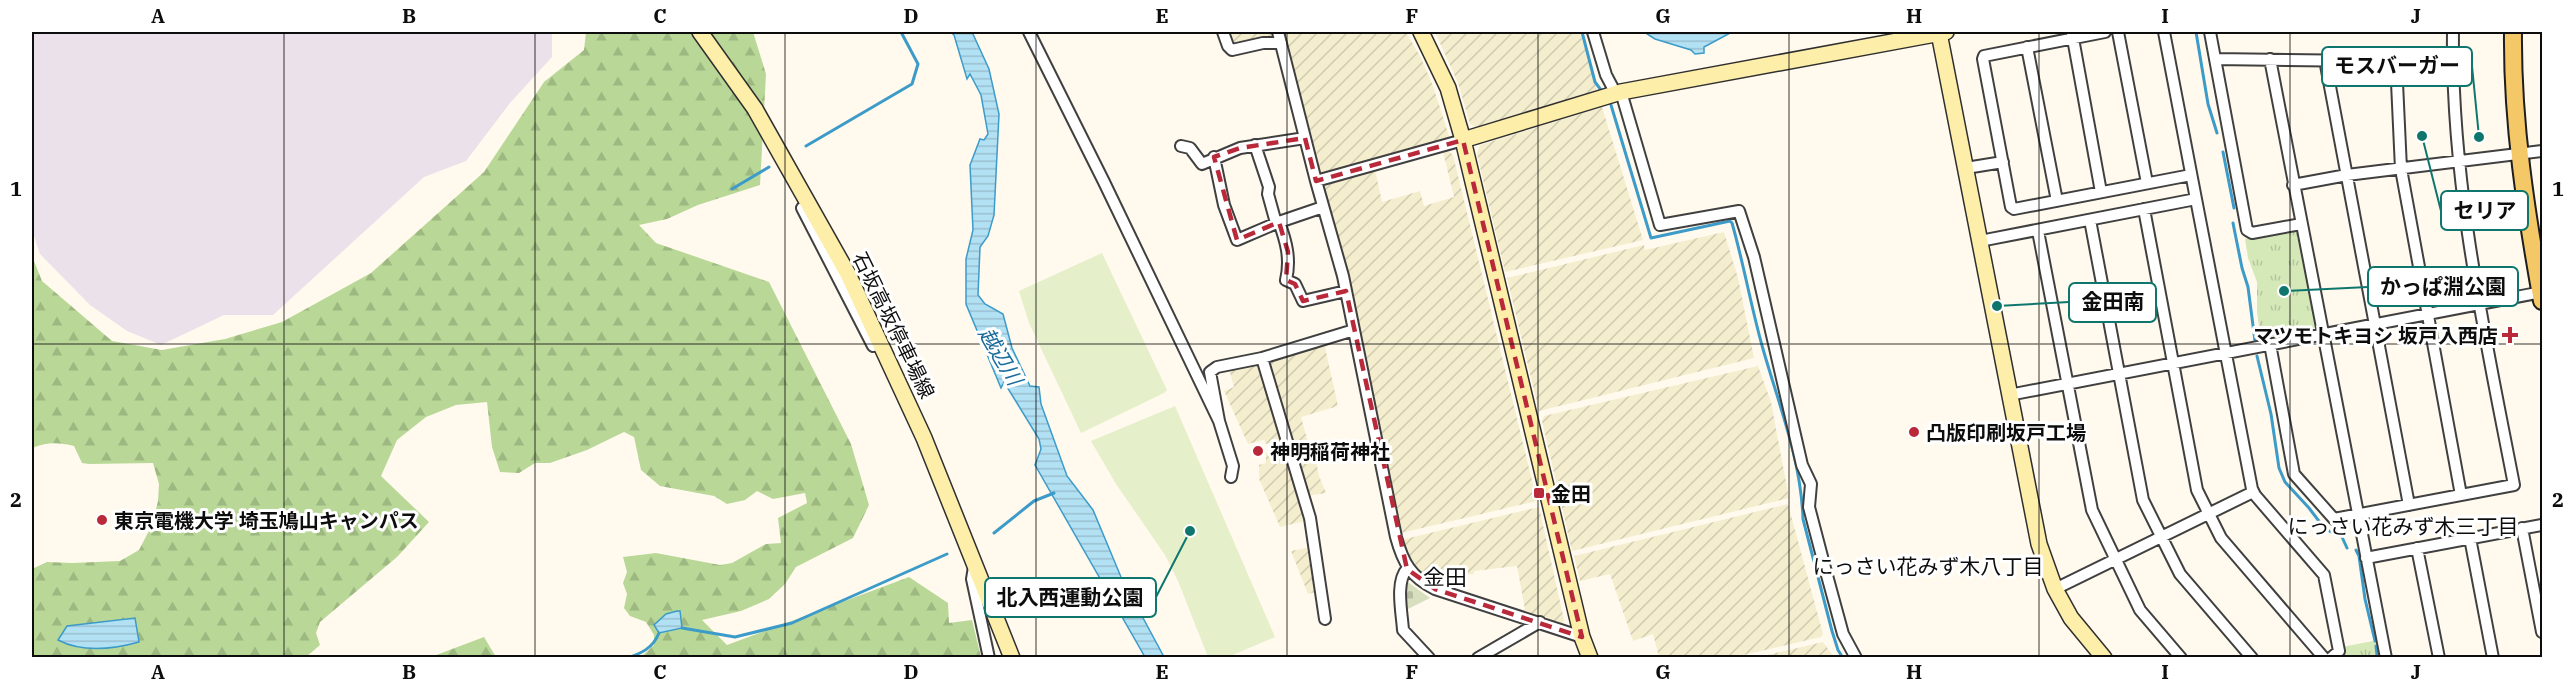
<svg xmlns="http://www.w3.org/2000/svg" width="2574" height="689" viewBox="0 0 2574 689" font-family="'IBM Plex Serif','Noto Sans JP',serif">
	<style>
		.industrial { fill: #eae1eb }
		.farmland { fill: url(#farmland-furrows) }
		.grass { fill: url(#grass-tufts) }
		.forest { fill: url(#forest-firs) }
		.cemetery { fill: url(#cemetery-stones) }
		.pitch { fill: #e5efc9 }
		.water { fill: url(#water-rules); stroke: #3c9bc9; stroke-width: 1.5 }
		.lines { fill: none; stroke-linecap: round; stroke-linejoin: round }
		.stream { stroke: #3c9bc9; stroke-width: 3 }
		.street-casing { stroke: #404040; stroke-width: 14 }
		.secondary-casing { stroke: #2f2f2f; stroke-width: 18 }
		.primary-casing { stroke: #1e1e1e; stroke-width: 20 }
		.street { stroke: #fff; stroke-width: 10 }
		.secondary { stroke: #fdeeaa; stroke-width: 15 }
		.primary { stroke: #f5c867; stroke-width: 16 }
		.marked { fill: none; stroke: #b9293a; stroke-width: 4.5; stroke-dasharray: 12 8; stroke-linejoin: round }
		.grid { fill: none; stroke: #0d0d0d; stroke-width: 1.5; stroke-opacity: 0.55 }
		.poi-dot { fill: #b9293a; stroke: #fff; stroke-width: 2 }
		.labels { text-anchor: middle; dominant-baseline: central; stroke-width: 6; stroke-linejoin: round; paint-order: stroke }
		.street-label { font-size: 20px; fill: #0d0d0d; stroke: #fff }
		.poi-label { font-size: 20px; font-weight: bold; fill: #0d0d0d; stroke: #fff; text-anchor: start }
		.water-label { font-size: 21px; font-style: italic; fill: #196c9b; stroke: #fff }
		.neighbourhood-label { font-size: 21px; fill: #0d0d0d; stroke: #fff }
		.quarter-label { font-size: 22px; fill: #0d0d0d; stroke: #fff }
		.leader { fill: none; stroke: #0f766e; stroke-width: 2 }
		.callout-dot { fill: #0f766e; stroke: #fff; stroke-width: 2 }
		.callout { fill: #fff; stroke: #0f766e; stroke-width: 2 }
		.callout-label { font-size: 21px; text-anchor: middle; font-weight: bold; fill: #0d0d0d }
		.neatline { fill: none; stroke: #0d0d0d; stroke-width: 2 }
		.grid-label { font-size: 20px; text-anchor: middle; font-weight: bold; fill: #0d0d0d }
	</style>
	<defs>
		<pattern id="farmland-furrows" width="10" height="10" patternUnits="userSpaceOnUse" patternTransform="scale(1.5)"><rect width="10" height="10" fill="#f4eece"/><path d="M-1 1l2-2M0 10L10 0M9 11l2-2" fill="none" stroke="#d0cbb0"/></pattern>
		<pattern id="grass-tufts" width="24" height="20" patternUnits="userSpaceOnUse" patternTransform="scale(1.5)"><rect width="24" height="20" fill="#d4e8b8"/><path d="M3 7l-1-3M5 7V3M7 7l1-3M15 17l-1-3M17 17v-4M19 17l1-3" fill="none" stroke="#b5c69d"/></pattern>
		<pattern id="forest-firs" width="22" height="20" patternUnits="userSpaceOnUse" patternTransform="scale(1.5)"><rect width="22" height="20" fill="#b9d897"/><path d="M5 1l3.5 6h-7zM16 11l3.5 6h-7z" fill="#9eb881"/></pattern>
		<pattern id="cemetery-stones" width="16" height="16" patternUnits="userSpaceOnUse" patternTransform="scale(1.5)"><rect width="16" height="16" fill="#d7dfbf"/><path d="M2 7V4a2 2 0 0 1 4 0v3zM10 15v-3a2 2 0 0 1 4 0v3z" fill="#b7bea3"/></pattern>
		<pattern id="water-rules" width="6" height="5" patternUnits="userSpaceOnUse" patternTransform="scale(1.5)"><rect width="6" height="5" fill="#b3e1f4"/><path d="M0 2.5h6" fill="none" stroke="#99c0d0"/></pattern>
	</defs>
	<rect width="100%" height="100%" fill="#fffaed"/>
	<path class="industrial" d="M32,32H552V57L510,103L466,161L424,177L273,315H224L161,345L127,331L90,305L40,254L32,230Z"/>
	<path class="farmland" d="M1228,32H1273L1274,33L1273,37L1269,38L1234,42L1231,41Z
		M1282,32H1406L1421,58L1433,86L1450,139L1323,175L1319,172Z
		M1435,32H1580L1597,90L1478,128L1470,124L1458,83Z
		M1602,107L1643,240L1505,272L1477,154L1480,145Z
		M1448,151L1453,155L1537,501L1401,533L1346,269L1323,188L1326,184L1375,170L1382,202L1420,191L1424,206L1454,197L1443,152Z
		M1724,232L1738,278L1754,358L1539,411L1507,278L1644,245L1645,250Z
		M1324,343L1338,406L1301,417L1309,446L1295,450L1269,360L1306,351Z
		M1258,363L1282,440L1266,444L1264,440L1248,444L1224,391L1234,387L1229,369Z
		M1758,366L1771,402L1789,498L1572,551L1542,421L1544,416Z
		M1313,446L1319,476L1326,493L1307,496L1294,452Z
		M1285,449L1305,521L1280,527L1259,479V465L1266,463V453Z
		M1788,504L1823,634L1821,637L1735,657H1659L1653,634L1633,641L1610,574L1580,581L1574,556Z
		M1539,507L1564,620L1562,627L1526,615L1517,566L1474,571V574L1459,575L1434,584L1414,571L1401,542L1405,539Z
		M1311,547L1316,592L1308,594L1291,551Z
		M1823,642L1834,657H1759Z"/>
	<path class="grass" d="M2295,229L2300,231L2317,325L2313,329L2261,339L2257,312V282L2248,258L2245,239Z
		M2378,640L2381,657L2337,658L2342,647Z"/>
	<path class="forest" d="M586,32H753L766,74L760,185L698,205L667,219L639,225L656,243L769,282L851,444L869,505L853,538L796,567L785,584L769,599L741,611L702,620L727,645L909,577L948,603L949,623L972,620L981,657H641L654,645V635L646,622L630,616L624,608L627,594L623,583L627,572L623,557L656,553L720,565L732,563L766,544L781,543L778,518L807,503L805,493L773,499L757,491L745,500L727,504L714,496L660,486L641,470L634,437L624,432L587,450L550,463H535L519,473L500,472L492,447L487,402L456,405L426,417L397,440L381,476L429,522L397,557L320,622L316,633L320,645L306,657H32V569L47,562L72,563L120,561L139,550L152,525L158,501L159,484L153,463L89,464L82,463L74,446C58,442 46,442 32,448V256L42,281L112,341L162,350L225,339L282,322L371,273L484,172L544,82L584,50Z
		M484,637L496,657H431Z"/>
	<path class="cemetery" d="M1405,580L1430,598L1408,609L1405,607Z"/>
	<path class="pitch" d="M1102,253L1167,390L1164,393L1081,433L1029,323L1019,291Z
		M1175,406L1275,637L1228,657H1208L1178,581L1165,555L1116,484L1091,441Z"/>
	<path class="water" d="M950,32H972L989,69L999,114L994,215L988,236L980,247L978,295L985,304L1003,314L1012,348L1030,386L1039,387L1041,404L1067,476L1093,510L1121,577L1164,657H1145L1035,465L1041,449L1039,439L1004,382L1001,388L966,304V259L973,230L970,165L980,139L984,140L988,134L981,95L970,74L967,79L954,35Z
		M1644,32H1732L1704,47V53L1695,54L1691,50L1655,39Z
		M677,611H680L682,628L659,633L654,625L666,614Z
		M135,618L139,642C114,649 83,653 58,640L67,626Z"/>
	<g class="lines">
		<path class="stream" d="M1582,32L1595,82L1601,90
			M2196,32L2208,104L2217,133
			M1611,105L1651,238L1730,221L1732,223C1744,265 1751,307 1763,349C1779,405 1801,460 1803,519L1832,631L1838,650L1843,658
			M806,146L912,84L918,64L901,32
			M2223,152L2234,208
			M732,189L769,167
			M2233,223L2242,268L2248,287L2255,341
			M2257,356L2271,414L2279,468L2285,482L2309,508L2325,529L2342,537L2347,548
			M994,533L1034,501L1054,493
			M2356,550L2359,556L2365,599L2375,641
			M682,628L735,637L792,623L947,554
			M2376,646L2377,655
			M626,658C641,654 653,648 659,633"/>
		<g class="street-casing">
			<path id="street" d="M1029,32L1104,182L1219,421
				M1223,32L1228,46L1232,50L1263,43H1281
				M1278,32L1316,181L1343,276L1396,537C1403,563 1411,577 1435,589L1582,637
				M1593,32L1606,75L1616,94
				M2105,32L1984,56L1983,59L2011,207L2014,209L2191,175
				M2118,32L2147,183
				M2164,32L2196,199
				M2210,32L2247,230L2252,233L2301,224
				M2072,33L2101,192
				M2027,47L2057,201
				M2215,59L2452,62
				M2270,59L2386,658
				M2325,60L2409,505
				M2396,61L2401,169L2461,495
				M1621,92L1660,225L1739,211L1754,257L1802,465L1811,484L1809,507L1825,568L1843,634L1856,658
				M1255,145L1269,187L1268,194L1276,223
				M1181,146L1190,148L1202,164L1240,148L1305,138
				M1214,157L1224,205L1237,240L1279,222L1323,207
				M1966,168L2003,162
				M1316,181L1463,140
				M2293,185L2347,175L2542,151
				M802,208L873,346
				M2144,209L2197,490L2221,538L2324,658
				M2090,220L2143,500L2180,574L2252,658
				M1279,222C1286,241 1291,259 1286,280L1295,284L1303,301L1346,291
				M2038,231L2092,510L2140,610L2181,658
				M1980,241L2196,199L2252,489L2255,495L2324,575L2339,651L2331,658
				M2270,344L2294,474L2334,519L2514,485C2485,335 2451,184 2453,32
				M1262,358L1310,518L1325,619
				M2009,395L2542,292
				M1231,477L1233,466L1219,421L1210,372L1217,367L1262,358L1354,330
				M2522,528L2542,632
				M2470,538L2493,658
				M2417,548L2439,658
				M2366,558L2542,525
				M974,567L972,579L989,658
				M1407,569C1395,582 1402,613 1403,630L1429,658
				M2055,589L2253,492
				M1478,658L1540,622"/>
		</g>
		<g class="secondary-casing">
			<path id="secondary" d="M700,32L755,109L848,274L924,438L1012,658
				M1421,32L1448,88L1463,140L1582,637L1590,658
				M1939,33L2039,544L2055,589L2071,618L2104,658
				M1463,140L1621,92L1946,32"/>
		</g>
		<g class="primary-casing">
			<path id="primary" d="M2513,32C2512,122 2526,212 2542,301"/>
		</g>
		<use href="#street" class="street"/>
		<use href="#secondary" class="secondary"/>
		<use href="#primary" class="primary"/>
	</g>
	<path class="marked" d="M1305,138L1316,181L1463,140L1582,637L1435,589L1407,569L1346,291L1303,301L1295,284L1286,280L1288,252L1279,222L1237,240L1214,157L1240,148Z"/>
	<path class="grid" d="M284,32V658M535,32V658M785,32V658M1036,32V658M1287,32V658M1538,32V658M1789,32V658M2039,32V658M2290,32V658M32,344H2542"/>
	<g class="poi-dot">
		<path d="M2507 326h6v6h6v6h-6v6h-6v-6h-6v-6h6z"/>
		<circle cx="1914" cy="432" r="6"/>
		<circle cx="1258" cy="451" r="6"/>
		<rect x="1533" y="487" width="12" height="12" rx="3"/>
		<circle cx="102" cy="520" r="6"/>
	</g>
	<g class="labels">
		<g class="street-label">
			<text transform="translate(894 325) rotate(64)">石坂高坂停車場線</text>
		</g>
		<g class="poi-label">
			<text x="2498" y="335" text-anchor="end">マツモトキヨシ 坂戸入西店</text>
			<text x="1926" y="432">凸版印刷坂戸工場</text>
			<text x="1270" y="451">神明稲荷神社</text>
			<text x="1551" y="493">金田</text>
			<text x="114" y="520">東京電機大学 埼玉鳩山キャンパス</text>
		</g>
		<g class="water-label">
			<text transform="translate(1001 356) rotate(59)">越辺川</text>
		</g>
		<g class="neighbourhood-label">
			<text x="2403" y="526">にっさい花みず木三丁目</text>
			<text x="1928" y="566">にっさい花みず木八丁目</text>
		</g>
		<g class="quarter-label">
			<text x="1445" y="576">金田</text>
		</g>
	</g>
	<path class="leader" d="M2479 137L2472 66M2422 136L2441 211M2284 291L2368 287M1997 306L2069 302M1190 531L1156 597"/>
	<g class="callout-dot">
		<circle cx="2479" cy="137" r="6"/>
		<circle cx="2422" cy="136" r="6"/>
		<circle cx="2284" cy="291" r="6"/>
		<circle cx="1997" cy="306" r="6"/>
		<circle cx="1190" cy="531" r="6"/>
	</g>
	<g class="callout">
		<rect x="2322" y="47" width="150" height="39" rx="6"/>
		<rect x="2441" y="191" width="87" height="39" rx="6"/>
		<rect x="2368" y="267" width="150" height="39" rx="6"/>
		<rect x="2069" y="283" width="87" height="39" rx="6"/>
		<rect x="985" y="578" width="171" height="39" rx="6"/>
	</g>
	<g class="callout-label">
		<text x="2397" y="73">モスバーガー</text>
		<text x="2485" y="218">セリア</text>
		<text x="2443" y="294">かっぱ淵公園</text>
		<text x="2113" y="309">金田南</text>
		<text x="1070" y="605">北入西運動公園</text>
	</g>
	<rect width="2574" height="689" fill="none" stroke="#ffffff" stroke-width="66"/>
	<rect x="33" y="33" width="2508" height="623" class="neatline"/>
	<g class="grid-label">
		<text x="158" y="23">A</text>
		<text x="409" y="23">B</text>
		<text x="660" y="23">C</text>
		<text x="911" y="23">D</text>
		<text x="1162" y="23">E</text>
		<text x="1412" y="23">F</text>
		<text x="1663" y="23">G</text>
		<text x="1914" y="23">H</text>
		<text x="2165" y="23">I</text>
		<text x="2416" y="23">J</text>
		<text x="16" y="196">1</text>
		<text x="2558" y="196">1</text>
		<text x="16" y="507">2</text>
		<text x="2558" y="507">2</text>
		<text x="158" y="679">A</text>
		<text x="409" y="679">B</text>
		<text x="660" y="679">C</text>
		<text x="911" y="679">D</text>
		<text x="1162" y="679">E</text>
		<text x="1412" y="679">F</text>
		<text x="1663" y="679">G</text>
		<text x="1914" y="679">H</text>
		<text x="2165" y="679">I</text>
		<text x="2416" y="679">J</text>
	</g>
</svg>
